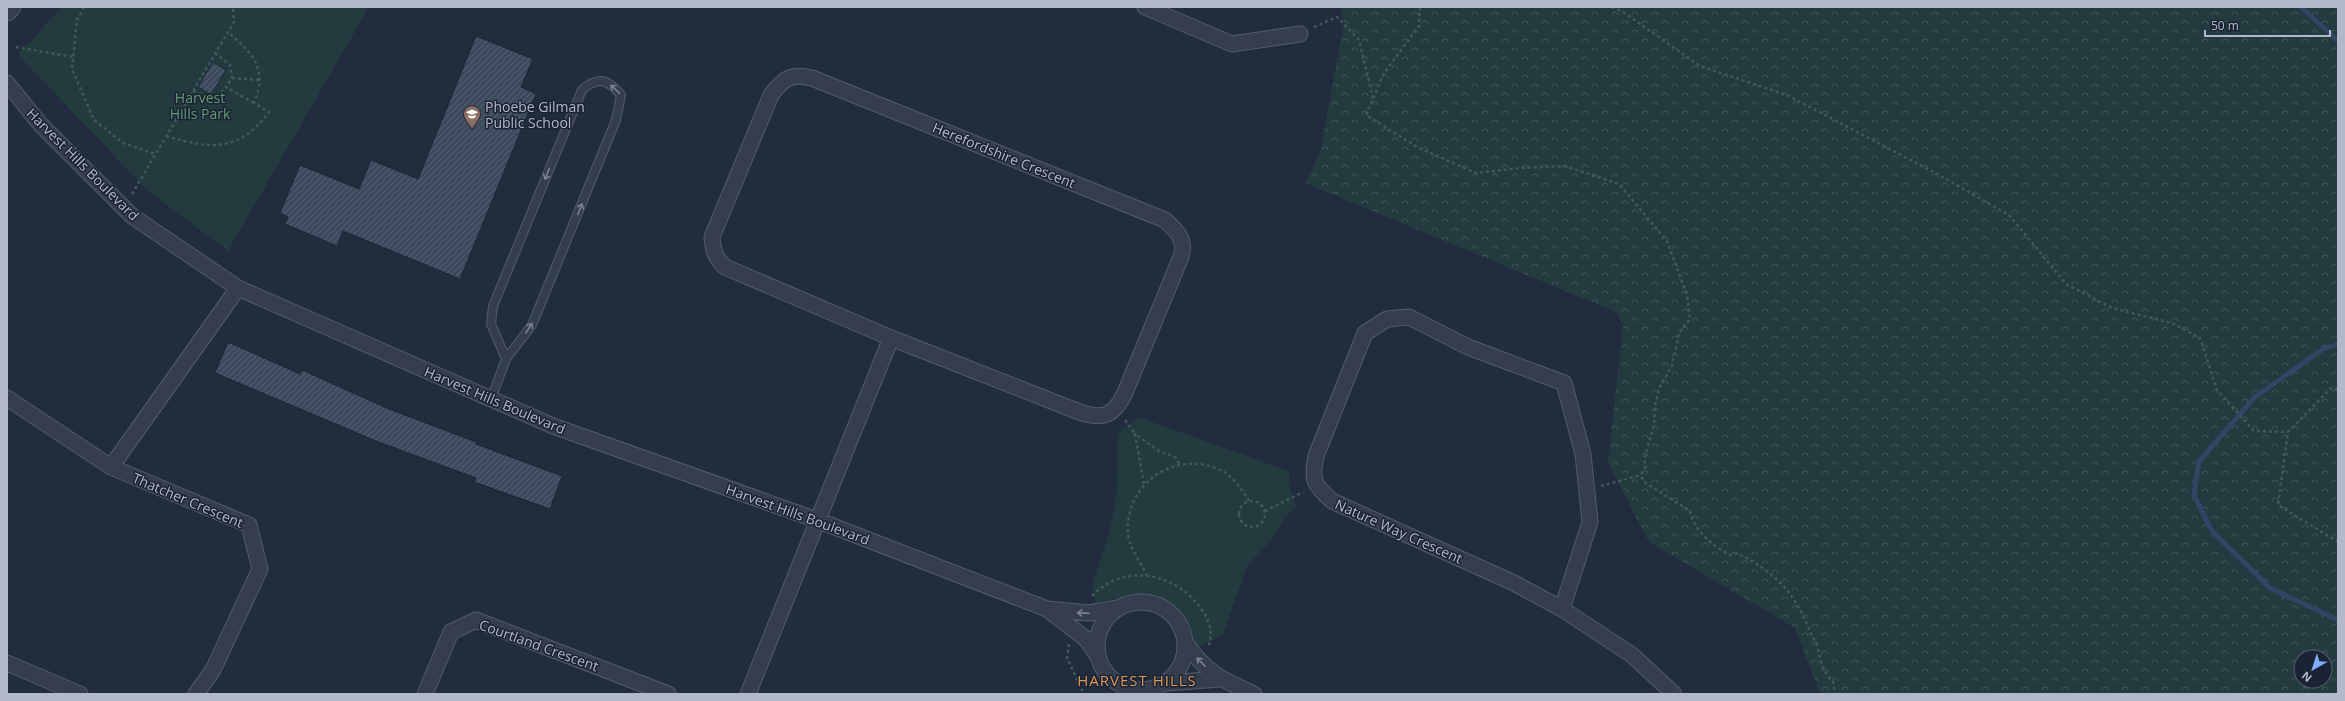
<svg xmlns="http://www.w3.org/2000/svg" width="2345" height="701" viewBox="0 0 2345 701" font-family="'Open Sans',sans-serif">
	<style>
		.green { fill: #233b3f }
		.forest { fill: url(#forest-crowns); fill-rule: evenodd }
		.lines { fill: none; stroke-linecap: round; stroke-linejoin: round }
		.stream { stroke: #314565; stroke-width: 5 }
		.building { fill: url(#building-hatch); stroke: #1c2535 }
		.service-casing { stroke: #535c6c; stroke-width: 10 }
		.minor-casing { stroke: #535c6c; stroke-width: 17 }
		.tertiary-casing { stroke: #535c6c; stroke-width: 21 }
		.path { stroke: #41585c; stroke-width: 2.5; stroke-dasharray: 3 3; stroke-linecap: butt }
		.service { stroke: #353e4e; stroke-width: 8 }
		.minor { stroke: #353e4e; stroke-width: 15 }
		.tertiary { stroke: #353e4e; stroke-width: 19 }
		.oneway { stroke: #798292 }
		.labels { text-anchor: middle; dominant-baseline: central; stroke-width: 3; stroke-linejoin: round; paint-order: stroke }
		.park-label { font-size: 14px; fill: #659d74; stroke: #1a2333 }
		.poi-label { font-size: 14px; fill: #b1b9ca; stroke: #1a2333; text-anchor: start }
		.street-label { font-size: 14px; fill: #b1b9ca; stroke: #1a2333 }
		.neighbourhood-label { font-size: 15px; letter-spacing: 1px; fill: #de9757; stroke: #1a2333 }
	</style>
	<defs>
		<pattern id="forest-crowns" width="20" height="18" patternUnits="userSpaceOnUse"><rect width="20" height="18" fill="#233b3f"/><path d="M2 6a3 3 0 1 1 6 0M12 15a3 3 0 1 1 6 0" fill="none" stroke="#415559"/></pattern>
		<pattern id="building-hatch" width="6" height="6" patternUnits="userSpaceOnUse"><rect width="6" height="6" fill="#3c4a5e"/><path d="M-1 1l2-2M0 6l6-6M5 7l2-2" fill="none" stroke="#566274"/></pattern>
	</defs>
	<rect width="100%" height="100%" fill="#212c3e"/>
	<path class="green" d="M62,7H369L228,251L148,191L18,55Z
		M1138,417L1289,471L1290,490L1296,506L1284,518L1272,539L1247,566L1223,635L1196,649C1174,592 1152,589 1096,603L1092,585L1110,531L1117,489L1118,434Z"/>
	<path class="forest" d="M1341,7H2338V694H1820L1795,628L1649,542L1608,462L1623,325L1616,312L1305,183L1320,153L1344,23ZM2301,657H2325V681H2301Z"/>
	<g class="lines">
		<path class="stream" d="M2301,7L2338,41
			M2338,344L2323,349L2255,397L2199,461L2194,495L2212,531L2270,588L2338,620"/>
	</g>
	<path class="building" d="M476,36L533,59L521,87L536,94L460,279L343,231L337,246L285,224L288,217L280,213L300,165L359,189L371,160L418,179Z
		M213,62L226,70L211,95L198,87Z
		M228,342L300,374L302,370L389,409L476,442V444L562,476L550,509L474,482L476,478L376,441L215,373Z"/>
	<g class="lines">
		<g class="service-casing">
			<path id="service" d="M491,399L506,359L532,325L616,120L621,95C608,79 598,76 582,90L493,306L491,324L506,359"/>
		</g>
		<g class="minor-casing">
			<path id="minor" d="M1145,7L1232,44L1300,34
				M7,83L41,125L132,216L238,288L553,426L817,520L1047,609L1089,613L1118,608
				M7,398L111,467L249,525L260,569L213,670L196,694
				M111,467L238,288
				M1097 646a44 44 0 1 1 88 0a44 44 0 1 1-88 0Z
				M1047,609L1086,639L1097,655
				M1562,609L1590,522L1583,454L1564,383L1468,347L1409,317L1387,319L1365,333L1316,456C1311,480 1314,485 1332,501L1514,583L1562,609L1632,655L1674,694
				M1185,642C1205,672 1222,680 1254,694
				M7,663L80,694
				M1166,683L1220,679
				M425,694L451,632L476,620L668,694
				M748,694L891,338L1082,413C1104,419 1113,416 1124,395L1181,257C1186,239 1177,231 1165,220L812,78C791,73 784,78 771,95L712,237C713,250 715,258 725,267L891,338"/>
		</g>
		<g class="tertiary-casing">
			<path id="tertiary" d="M7,11L11,7"/>
		</g>
		<path class="path" d="M84,7L77,20L72,69L94,120L123,143L155,154
			M1420,7L1419,26L1384,73L1366,115L1417,147L1476,173L1521,168L1565,166L1619,184L1667,241L1687,295L1690,319L1679,333L1672,366L1660,386L1655,405L1654,425L1644,460L1646,466L1641,475L1644,482L1690,511C1694,531 1713,546 1730,555L1737,553C1774,572 1793,590 1809,629C1811,635 1815,640 1817,646C1821,660 1821,671 1833,681L1835,694
			M1612,7L1623,12L1700,66L1787,95L1937,174L2009,215L2066,284L2112,308L2172,323L2200,338L2217,390L2254,431L2288,432
			M1314,27L1337,17L1359,40L1373,98
			M16,47L73,57
			M215,53L230,65L232,78L226,87L254,103
			M232,78L259,80
			M193,91C209,97 214,101 226,87
			M166,136C211,149 238,153 269,112L254,103C268,68 253,54 228,32
			M132,194L234,22L233,7
			M2338,389L2331,388L2288,432L2278,505L2338,542
			M1125,420L1135,434
			M1144,484L1135,434L1159,451L1175,457L1180,465
			M1601,486L1641,475
			M1239 514a13 13 0 1 1 26 0a13 13 0 1 1-26 0Z
			M1265,511L1303,492
			M1147,576C1141,562 1130,550 1128,534C1124,485 1173,450 1218,469C1233,475 1241,489 1249,501
			M1092,596C1123,563 1173,572 1199,606C1209,619 1214,631 1208,648
			M1069,644L1067,658L1084,694"/>
		<use href="#service" class="service"/>
		<use href="#minor" class="minor"/>
		<use href="#tertiary" class="tertiary"/>
	</g>
	<defs><path id="oneway-shaft" d="M-6 0H5M1.5-3L5.5 0L1.5 3" fill="none" stroke-width="1.6" stroke-linecap="round" stroke-linejoin="round"/></defs>
	<g class="oneway">
		<use href="#oneway-shaft" transform="translate(615 89) rotate(-137)"/>
		<use href="#oneway-shaft" transform="translate(547 174) rotate(112)"/>
		<use href="#oneway-shaft" transform="translate(580 209) rotate(-68)"/>
		<use href="#oneway-shaft" transform="translate(529 328) rotate(-57)"/>
		<use href="#oneway-shaft" transform="translate(1083 613) rotate(-176)"/>
		<use href="#oneway-shaft" transform="translate(1201 662) rotate(-135)"/>
	</g>
	<defs>
		<g id="school-pin" transform="scale(0.9)"><path d="M0 17L-7.5 6A9.5 9.5 0 1 1 7.5 6Z" fill="#8d6e63" stroke="#1a2333"/><path d="M0-5L7-2L0 1L-7-2ZM-4 1L0 2.5L4 1V4Q0 6-4 4Z" fill="#fff"/></g>
	</defs>
	<g fill-rule="evenodd">
		<use href="#school-pin" x="472" y="114"/>
	</g>
	<g class="labels">
		<g class="park-label">
			<text x="200" y="97">Harvest<tspan x="200" dy="16">Hills Park</tspan></text>
		</g>
		<g class="poi-label">
			<text x="485" y="106">Phoebe Gilman<tspan x="485" dy="16">Public School</tspan></text>
		</g>
		<g class="street-label">
			<text transform="translate(1004 155) rotate(22)">Herefordshire Crescent</text>
			<text transform="translate(83 164) rotate(45)">Harvest Hills Boulevard</text>
			<text transform="translate(495 400) rotate(23)">Harvest Hills Boulevard</text>
			<text transform="translate(188 500) rotate(23)">Thatcher Crescent</text>
			<text transform="translate(798 514) rotate(20)">Harvest Hills Boulevard</text>
			<text transform="translate(1399 531) rotate(24)">Nature Way Crescent</text>
			<text transform="translate(539 645) rotate(20)">Courtland Crescent</text>
		</g>
		<g class="neighbourhood-label">
			<text x="1137" y="680">HARVEST HILLS</text>
		</g>
	</g>
	<rect width="2345" height="701" fill="none" stroke="#b1b9ca" stroke-width="16"/>
	<g transform="translate(2313 669) rotate(219)"><circle r="19" fill="#1a2333" stroke="#565f6f"/>
	<path d="M0-3L7 15L0 10L-7 15Z" fill="#80acff"/>
	<text y="-6" font-size="11" font-weight="bold" text-anchor="middle" fill="#b1b9ca">N</text>
	</g>
	<path d="M2205 30v6h125v-6" fill="none" stroke="#b1b9ca" stroke-width="2"/>
	<text x="2211" y="30" font-size="12" fill="#b1b9ca" stroke="#1a2333" stroke-width="3" paint-order="stroke">50 m</text>
</svg>
